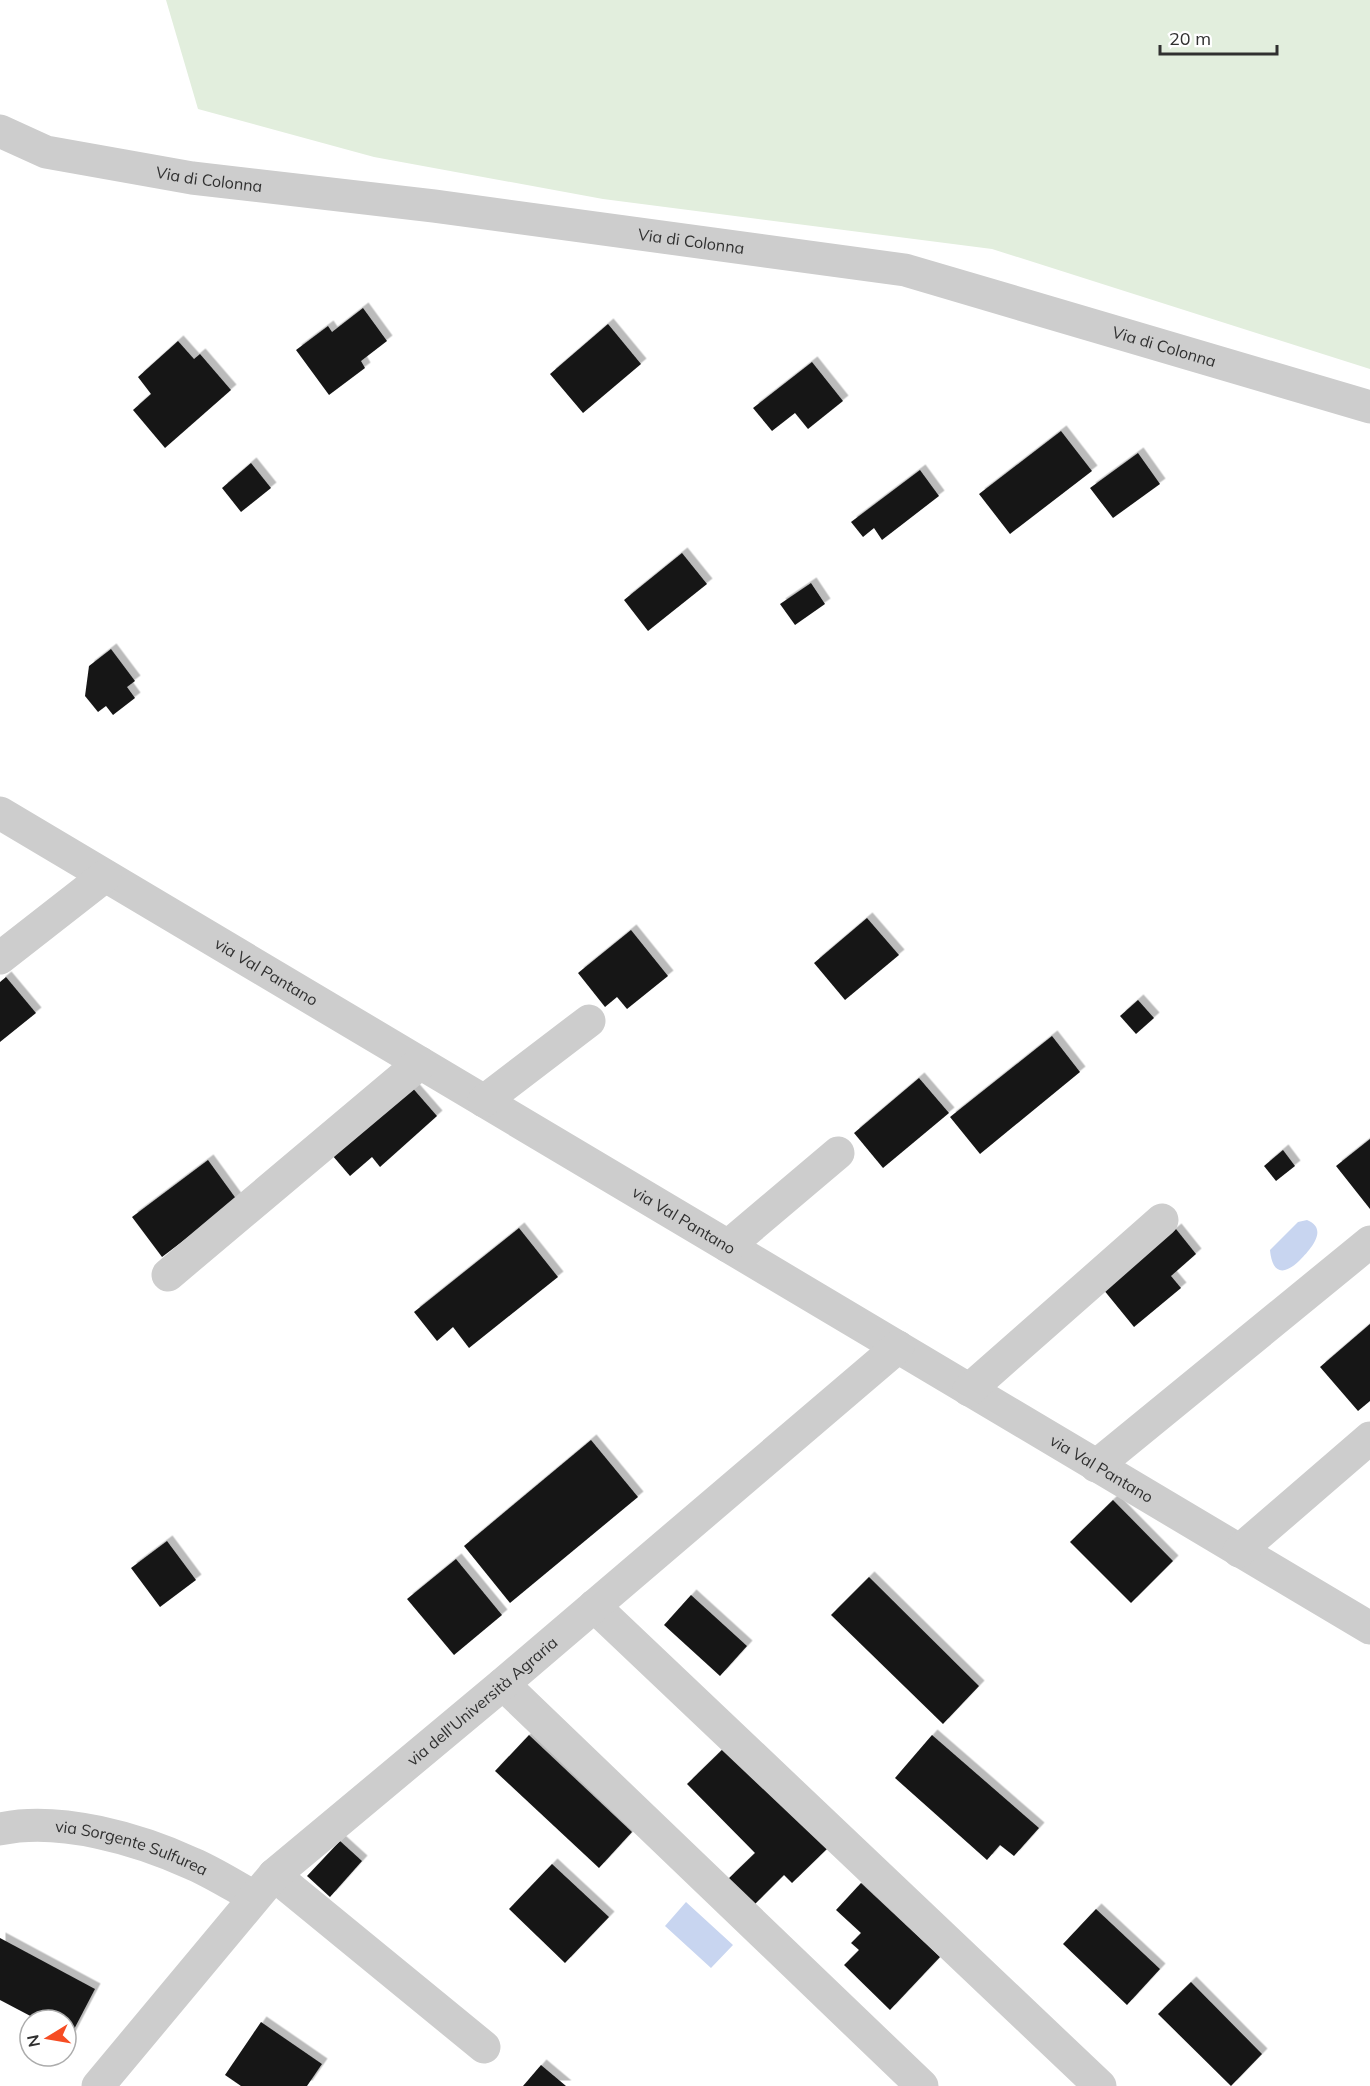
<svg xmlns="http://www.w3.org/2000/svg" width="1370" height="2086" viewBox="0 0 1370 2086" font-family="Mulish,sans-serif">
	<style>
		.green { fill: #e2eedd }
		.water { fill: #c8d5f0 }
		.building { fill: #171717; filter: url(#shadow) }
		.lines { fill: none; stroke-linecap: round; stroke-linejoin: round }
		.minor { stroke: #cdcdcd; stroke-width: 33 }
		.labels { text-anchor: middle; dominant-baseline: central; stroke-width: 6; stroke-linejoin: round; paint-order: stroke }
		.street-label { font-size: 16px; fill: #303030; stroke: #fff }
	</style>
	<defs>
		<filter id="shadow"><feDropShadow dx="5.5" dy="-5.5" stdDeviation="0" flood-color="#0004"/></filter>
	</defs>
	<rect width="100%" height="100%" fill="#fff"/>
	<path class="green" d="M166,0H1370V369L992,249L603,199L374,157L198,109Z"/>
	<path class="water" d="M1307,1220C1330,1229 1309,1251 1299,1261C1282,1277 1272,1272 1270,1250L1298,1222Z
		M686,1902L733,1945L711,1968L665,1926Z"/>
	<path class="building" d="M363,308L387,341L361,361L365,368L329,395L296,350L328,326L332,332Z
		M608,324L641,364L583,413L550,374Z
		M178,341L194,359L200,354L231,390L165,448L133,410L151,394L138,377Z
		M812,362L843,401L808,429L795,413L772,431L753,408Z
		M1061,431L1092,471L1010,534L979,494Z
		M1138,453L1160,484L1113,518L1090,488Z
		M251,463L271,488L241,512L222,488Z
		M920,470L939,496L882,540L874,528L863,537L851,522Z
		M682,553L707,584L648,631L624,600Z
		M811,583L825,604L795,625L780,604Z
		M111,649L135,681L127,687L135,698L113,715L106,706L98,712L85,696L89,666Z
		M867,918L899,955L845,1000L814,963Z
		M631,930L668,976L627,1009L617,997L605,1007L578,973Z
		M6,977L36,1013L0,1042V982Z
		M1138,1000L1154,1018L1136,1034L1120,1016Z
		M1052,1036L1080,1072L980,1154L950,1117Z
		M919,1078L949,1113L883,1168L854,1133Z
		M410,1085L437,1116L380,1167L372,1157L350,1176L332,1155Z
		M1370,1139V1209L1336,1166Z
		M1283,1150L1295,1166L1276,1181L1264,1166Z
		M208,1160L237,1200L162,1257L132,1217Z
		M519,1228L558,1277L469,1348L453,1327L437,1341L414,1312Z
		M1176,1229L1196,1254L1171,1276L1181,1288L1134,1327L1103,1289Z
		M1370,1324V1401L1358,1411L1320,1367Z
		M591,1440L638,1497L510,1603L464,1546Z
		M1113,1500L1173,1561L1131,1603L1070,1542Z
		M167,1541L196,1580L160,1607L131,1568Z
		M456,1559L502,1615L454,1655L407,1599Z
		M869,1577L979,1686L943,1724L831,1615Z
		M691,1595L747,1646L720,1676L664,1625Z
		M529,1735L632,1832L599,1868L495,1771Z
		M932,1735L1039,1828L1014,1856L1000,1845L987,1860L895,1778Z
		M728,1744L829,1847L792,1883L784,1875L754,1905L728,1879L755,1853L687,1784Z
		M340,1841L362,1861L330,1897L307,1876Z
		M552,1864L609,1917L565,1963L509,1909Z
		M861,1883L940,1957L890,2010L844,1965L859,1950L851,1943L861,1933L836,1910Z
		M1096,1909L1160,1969L1127,2005L1063,1944Z
		M0,1938L95,1989L70,2037L66,2035V2020H38L0,2000Z
		M1191,1982L1262,2054L1231,2086L1158,2014Z
		M261,2022L322,2064L307,2086H241L225,2075Z
		M541,2065L566,2086H523Z"/>
	<g class="lines">
		<g class="minor">
			<path id="s1" d="M0,131L46,152L192,178L434,206L905,270L1370,407"/>
			<path id="s2" d="M0,813L1370,1628"/>
			<path d="M0,958L105,876"/>
			<path d="M484,1101L589,1021"/>
			<path d="M728,1246L838,1153"/>
			<path d="M168,1275L420,1063"/>
			<path d="M969,1390L1162,1220"/>
			<path d="M1096,1466L1370,1242"/>
			<path d="M1239,1551L1370,1438"/>
			<path d="M594,1606L1100,2086"/>
			<path d="M503,1684L922,2086"/>
			<path id="s3" d="M0,1829C59,1816 139,1839 193,1864C214,1873 234,1886 254,1897"/>
			<path d="M274,1875L484,2047"/>
			<path id="s4" d="M98,2086L274,1875L503,1684L898,1347"/>
		</g>
	</g>
	<g class="labels">
		<g class="street-label">
			<text stroke="none"><textPath href="#s1" startOffset="216">Via di Colonna</textPath></text>
			<text stroke="none"><textPath href="#s1" startOffset="702">Via di Colonna</textPath></text>
			<text stroke="none"><textPath href="#s1" startOffset="1188">Via di Colonna</textPath></text>
			<text stroke="none"><textPath href="#s2" startOffset="310">via Val Pantano</textPath></text>
			<text stroke="none"><textPath href="#s2" startOffset="796">via Val Pantano</textPath></text>
			<text stroke="none"><textPath href="#s2" startOffset="1282">via Val Pantano</textPath></text>
			<text stroke="none"><textPath href="#s4" startOffset="546">via dell'Università Agraria</textPath></text>
			<text stroke="none"><textPath href="#s3" startOffset="135">via Sorgente Sulfurea</textPath></text>
		</g>
	</g>
	<g transform="translate(48 2038) rotate(259)"><circle r="28" fill="#ffffff" stroke="#acacac" stroke-width="1.5"/>
	<path d="M0-4.5L10 22L0 15L-10 22Z" fill="#f64c23"/>
	<text y="-9" font-size="16" font-weight="bold" text-anchor="middle" fill="#303030">N</text>
	</g>
	<path d="M1160 45v9h117v-9" fill="none" stroke="#303030" stroke-width="3"/>
	<text x="1169" y="45" font-size="18" fill="#303030" stroke="#ffffff" stroke-width="4.5" paint-order="stroke">20 m</text>
</svg>
